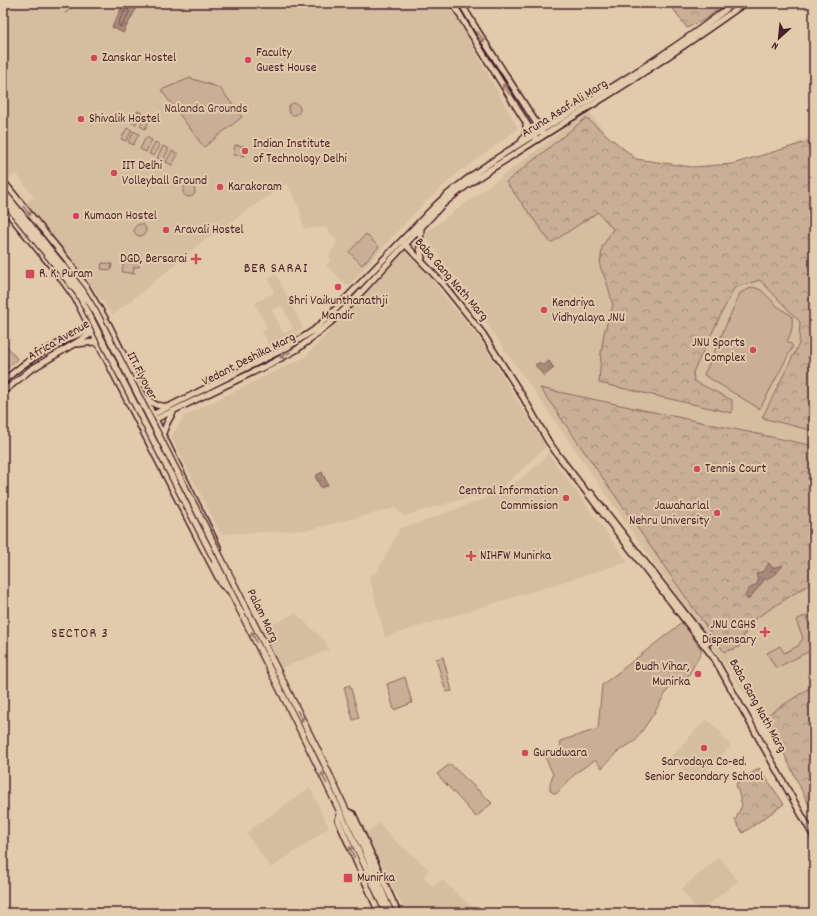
<svg xmlns="http://www.w3.org/2000/svg" width="817" height="916" viewBox="0 0 817 916" font-family="Dekko,sans-serif">
	<style>
		.built { fill: #d5bda0 }
		.green { fill: #c9af96; stroke: #8a6760 }
		.forest { fill: url(#forest-crowns); stroke: #8a6760 }
		.water { fill: url(#water-ripples); stroke: #825f5a }
		.lines { fill: none; stroke-linecap: round; stroke-linejoin: round }
		.shore { stroke: #70494b; stroke-width: 1 }
		.stream { stroke: #825f5a; stroke-width: 1 }
		.secondary-casing { stroke: #4a1f2b; stroke-width: 8 }
		.primary-casing { stroke: #4a1f2b; stroke-width: 8 }
		.secondary { stroke: #e2cbab; stroke-width: 5 }
		.primary { stroke: #e2cbab; stroke-width: 5.5 }
		.primary-bridge-casing { stroke: #4a1f2b; stroke-width: 8; stroke-linecap: butt }
		.primary-bridge { stroke: #e2cbab; stroke-width: 5.5 }
		.oneway { stroke: #96756b }
		.poi-dot { fill: #d1495b; stroke: #e2cbab; stroke-width: 1.5 }
		.labels { text-anchor: middle; dominant-baseline: central; stroke-width: 4; stroke-linejoin: round; paint-order: stroke }
		.poi-label { font-size: 13px; fill: #4a1f2b; stroke: #e2cbab; text-anchor: start }
		.park-label { font-size: 13px; fill: #5d353b; stroke: #e2cbab }
		.street-label { font-size: 13px; fill: #4a1f2b; stroke: #e2cbab }
		.neighbourhood-label { font-size: 14px; letter-spacing: 1px; fill: #4a1f2b; stroke: #e2cbab }
	</style>
	<defs>
		<pattern id="forest-crowns" width="20" height="18" patternUnits="userSpaceOnUse"><rect width="20" height="18" fill="#c9af96"/><path d="M2 6a3 3 0 1 1 6 0M12 15a3 3 0 1 1 6 0" fill="none" stroke="#a58e7b"/></pattern>
		<pattern id="water-ripples" width="26" height="14" patternUnits="userSpaceOnUse"><rect width="26" height="14" fill="#a8897a"/><path d="M2 4q2-2 4 0t4 0M15 11q2-2 4 0t4 0" fill="none" stroke="#8b6f64"/></pattern>
	</defs>
	<rect width="100%" height="100%" fill="#e2cbab"/>
	<filter id="ink" filterUnits="userSpaceOnUse"><feTurbulence type="fractalNoise" baseFrequency=".025" numOctaves="2"/><feDisplacementMap in="SourceGraphic" scale="8" xChannelSelector="R" yChannelSelector="G"/><feConvolveMatrix kernelMatrix="1 2 1 2 8 2 1 2 1" color-interpolation-filters="sRGB"/></filter>
	<g filter="url(#ink)">
		<path class="built" d="M3,3H449L518,129L455,175L419,208L348,286L326,265L331,259L329,257L337,241L325,227L305,229L302,221L300,210L287,183L199,244L169,270L113,315L76,265L26,203L34,197L16,173L8,180L3,174Z
			M588,110L630,165L713,189L814,134V792L424,234L545,144Z
			M407,250L481,341L546,447L503,487L404,516L395,508L308,530L221,534L171,437L184,416L305,357Z
			M276,274L303,328L295,333L282,306L272,310L284,334L292,329L294,334L298,332L300,337L290,344L273,353L262,331L267,328L255,303L274,293L268,277Z
			M548,453L628,562L385,637L369,575L376,574L400,528L416,524L503,492L538,465Z
			M295,613L325,641L329,650L281,668L262,630Z
			M706,719L723,733L721,735L731,746L696,782L670,758Z
			M310,787L329,828L271,868L246,833Z
			M380,823L393,839L429,869L424,877L433,887L442,880L478,913H406L366,833Z
			M719,857L738,881L699,912L681,889Z"/>
		<path class="green" d="M190,78L220,88L242,117L204,147L161,90Z
			M288 109a6 6 0 1 1 12 0a6 6 0 1 1-12 0Z
			M137,111L142,113L136,124L131,122Z
			M146,115L151,118L145,129L140,126Z
			M127,128L132,130L126,141L121,139Z
			M134,131L139,134L133,145L128,142Z
			M146,137L152,140L146,152L140,149Z
			M155,142L160,145L154,156L149,154Z
			M235,145L245,146L244,156L233,155Z
			M163,146L169,149L163,161L157,158Z
			M172,151L178,154L172,165L166,162Z
			M183 191a6 6 0 1 1 12 0a6 6 0 1 1-12 0Z
			M134 230a6 6 0 1 1 12 0a6 6 0 1 1-12 0Z
			M366,234L379,247L362,265L349,252Z
			M124,260L140,263L139,267H134L133,273H135V274L122,272Z
			M102,263L112,264L111,270L101,269Z
			M753,287L761,290L777,306L792,316C793,326 792,332 787,341L793,346L760,409L704,375L740,293Z
			M805,616L814,633V649L776,668L767,653L780,646L784,653L798,646L803,638L796,620Z
			M683,622L702,651L683,685L674,679L653,715L635,741L617,752L602,768L595,760L577,772L556,794L550,791V784L553,774L545,757L561,749L560,741L598,729L602,685Z
			M443,657L452,691L446,692L436,659Z
			M405,677L412,703L394,710L387,684Z
			M350,685L359,718L353,720L344,687Z
			M450,764L492,803L476,817L437,774Z"/>
		<path class="forest" d="M669,3H727L704,20L687,28Z
			M586,118L636,159L692,167L732,164L814,140V431L762,418L799,344L800,322L760,280L734,288L693,372L694,381L732,400V413L599,383L601,353L604,333L613,305L607,283L600,266L602,247L613,229L598,212L551,243L506,182Z
			M3,341L17,359L3,373Z
			M540,388L814,446V581L750,622L739,647L724,652Z
			M814,685V816L766,716Z
			M759,768L784,804L743,833L735,821L742,805L736,784Z"/>
		<path class="water" d="M124,3L136,9L123,33L112,27Z
			M549,361L554,368L544,376L535,365L540,362L543,365Z
			M322,472L328,485L321,488L315,476Z
			M769,563L772,568L783,565L776,574L764,580L748,600L745,596C746,594 747,591 748,590C755,583 761,586 756,574L765,570Z"/>
		<g class="lines">
			<path class="shore" d="M126,9L129,10V12L122,26L120,27L118,24Z"/>
			<path class="stream" d="M694,3L695,4
				M65,13L77,4"/>
			<g class="secondary-casing">
				<path id="secondary" d="M453,3L471,34L535,137
					M461,3L477,30L542,132
					M521,142L526,134V124
					M3,181L68,261L87,288L109,325L219,549
					M3,207L57,273L75,298L200,543L222,585L230,591
					M421,228L420,248L422,258
					M404,243L443,284L483,334L523,397L548,441L558,455L714,658L814,837
					M77,344L93,342L100,344
					M3,382C31,354 68,337 105,324
					M3,392L30,370L94,332L107,328
					M147,399L156,405L168,407
					M146,418L288,347L314,330L327,318L436,205C468,175 505,153 542,130C607,90 674,51 734,3
					M140,424L156,419L270,364L296,350L312,338L331,322L352,302L441,206C461,188 484,173 507,159C536,140 565,122 594,104C646,72 696,38 745,3
					M163,433L167,423L173,412
					M591,493L708,643
					M346,811L353,814L398,913
					M340,814L338,820L379,913"/>
			</g>
			<g class="primary-casing">
				<path id="primary" d="M221,558L322,759L365,851L391,913
					M215,561C274,678 334,793 386,913"/>
			</g>
			<use href="#secondary" class="secondary"/>
			<use href="#primary" class="primary"/>
			<g class="primary-bridge-casing">
				<path id="primary-bridge" d="M3,191L82,290L98,316L221,558
					M3,200L78,293L215,561"/>
			</g>
			<use href="#primary-bridge" class="primary-bridge"/>
		</g>
		<defs><path id="oneway-shaft" d="M-6 0H5M1.5-3L5.5 0L1.5 3" fill="none" stroke-width="1.6" stroke-linecap="round" stroke-linejoin="round"/></defs>
		<g class="oneway">
			<use href="#oneway-shaft" transform="translate(481 37) rotate(58)"/>
			<use href="#oneway-shaft" transform="translate(506 89) rotate(-123)"/>
			<use href="#oneway-shaft" transform="translate(27 211) rotate(51)"/>
			<use href="#oneway-shaft" transform="translate(285 355) rotate(152)"/>
			<use href="#oneway-shaft" transform="translate(254 637) rotate(-117)"/>
			<use href="#oneway-shaft" transform="translate(300 716) rotate(63)"/>
			<use href="#oneway-shaft" transform="translate(324 778) rotate(-115)"/>
			<use href="#oneway-shaft" transform="translate(352 852) rotate(-114)"/>
		</g>
	</g>
	<g class="poi-dot">
		<circle cx="94" cy="58" r="4"/>
		<circle cx="248" cy="60" r="4"/>
		<circle cx="81" cy="119" r="4"/>
		<circle cx="245" cy="151" r="4"/>
		<circle cx="114" cy="173" r="4"/>
		<circle cx="220" cy="187" r="4"/>
		<circle cx="76" cy="216" r="4"/>
		<circle cx="166" cy="230" r="4"/>
		<path d="M194 253h4v4h4v4h-4v4h-4v-4h-4v-4h4z"/>
		<rect x="25" y="269" width="10" height="10" rx="2"/>
		<circle cx="338" cy="287" r="4"/>
		<circle cx="544" cy="310" r="4"/>
		<circle cx="753" cy="350" r="4"/>
		<circle cx="697" cy="469" r="4"/>
		<circle cx="566" cy="498" r="4"/>
		<circle cx="717" cy="513" r="4"/>
		<path d="M469 550h4v4h4v4h-4v4h-4v-4h-4v-4h4z"/>
		<path d="M763 626h4v4h4v4h-4v4h-4v-4h-4v-4h4z"/>
		<circle cx="698" cy="674" r="4"/>
		<circle cx="704" cy="748" r="4"/>
		<circle cx="525" cy="753" r="4"/>
		<rect x="343" y="873" width="10" height="10" rx="2"/>
	</g>
	<g class="labels">
		<g class="poi-label">
			<text x="256" y="53">Faculty<tspan x="256" dy="15">Guest House</tspan></text>
			<text x="102" y="58">Zanskar Hostel</text>
			<text x="89" y="119">Shivalik Hostel</text>
			<text x="253" y="144">Indian Institute<tspan x="253" dy="15">of Technology Delhi</tspan></text>
			<text x="122" y="166">IIT Delhi<tspan x="122" dy="15">Volleyball Ground</tspan></text>
			<text x="228" y="187">Karakoram</text>
			<text x="84" y="216">Kumaon Hostel</text>
			<text x="174" y="230">Aravali Hostel</text>
			<text x="187" y="259" text-anchor="end">DGD, Bersarai</text>
			<text x="39" y="274">R. K. Puram</text>
			<text x="338" y="301" text-anchor="middle">Shri Vaikunthanathji<tspan x="338" dy="15">Mandir</tspan></text>
			<text x="552" y="303">Kendriya<tspan x="552" dy="15">Vidhyalaya JNU</tspan></text>
			<text x="745" y="343" text-anchor="end">JNU Sports<tspan x="745" dy="15">Complex</tspan></text>
			<text x="705" y="469">Tennis Court</text>
			<text x="558" y="491" text-anchor="end">Central Information<tspan x="558" dy="15">Commission</tspan></text>
			<text x="709" y="506" text-anchor="end">Jawaharlal<tspan x="709" dy="15">Nehru University</tspan></text>
			<text x="480" y="556">NIHFW Munirka</text>
			<text x="756" y="625" text-anchor="end">JNU CGHS<tspan x="756" dy="15">Dispensary</tspan></text>
			<text x="690" y="667" text-anchor="end">Budh Vihar,<tspan x="690" dy="15">Munirka</tspan></text>
			<text x="533" y="753">Gurudwara</text>
			<text x="704" y="762" text-anchor="middle">Sarvodaya Co-ed.<tspan x="704" dy="15">Senior Secondary School</tspan></text>
			<text x="357" y="878">Munirka</text>
		</g>
		<g class="park-label">
			<text x="206" y="109">Nalanda Grounds</text>
		</g>
		<g class="street-label">
			<text transform="translate(565 109) rotate(-32)">Aruna Asaf Ali Marg</text>
			<text transform="translate(451 280) rotate(49)">Baba Gang Nath Marg</text>
			<text transform="translate(59 341) rotate(-30)">Africa Avenue</text>
			<text transform="translate(249 360) rotate(-27)">Vedant Deshika Marg</text>
			<text transform="translate(141 376) rotate(63)">IIT Flyover</text>
			<text transform="translate(262 616) rotate(64)">Palam Marg</text>
			<text transform="translate(757 706) rotate(61)">Baba Gang Nath Marg</text>
		</g>
		<g class="neighbourhood-label">
			<text x="276" y="269">BER SARAI</text>
			<text x="80" y="634">SECTOR 3</text>
		</g>
	</g>
	<rect width="817" height="916" fill="none" stroke="#e2cbab" stroke-width="16"/>
	<rect x="8" y="8" width="801" height="900" fill="none" stroke="#4a1f2b" stroke-width="1.5" filter="url(#ink)"/>
	<g transform="translate(779 38) rotate(207)" stroke="#e2cbab" stroke-width="3" paint-order="stroke">
	<path d="M0-3L7 15L0 10L-7 15Z" fill="#4a1f2b"/>
	<text y="-6" font-size="11" font-weight="bold" text-anchor="middle" fill="#4a1f2b">N</text>
	</g>
</svg>
